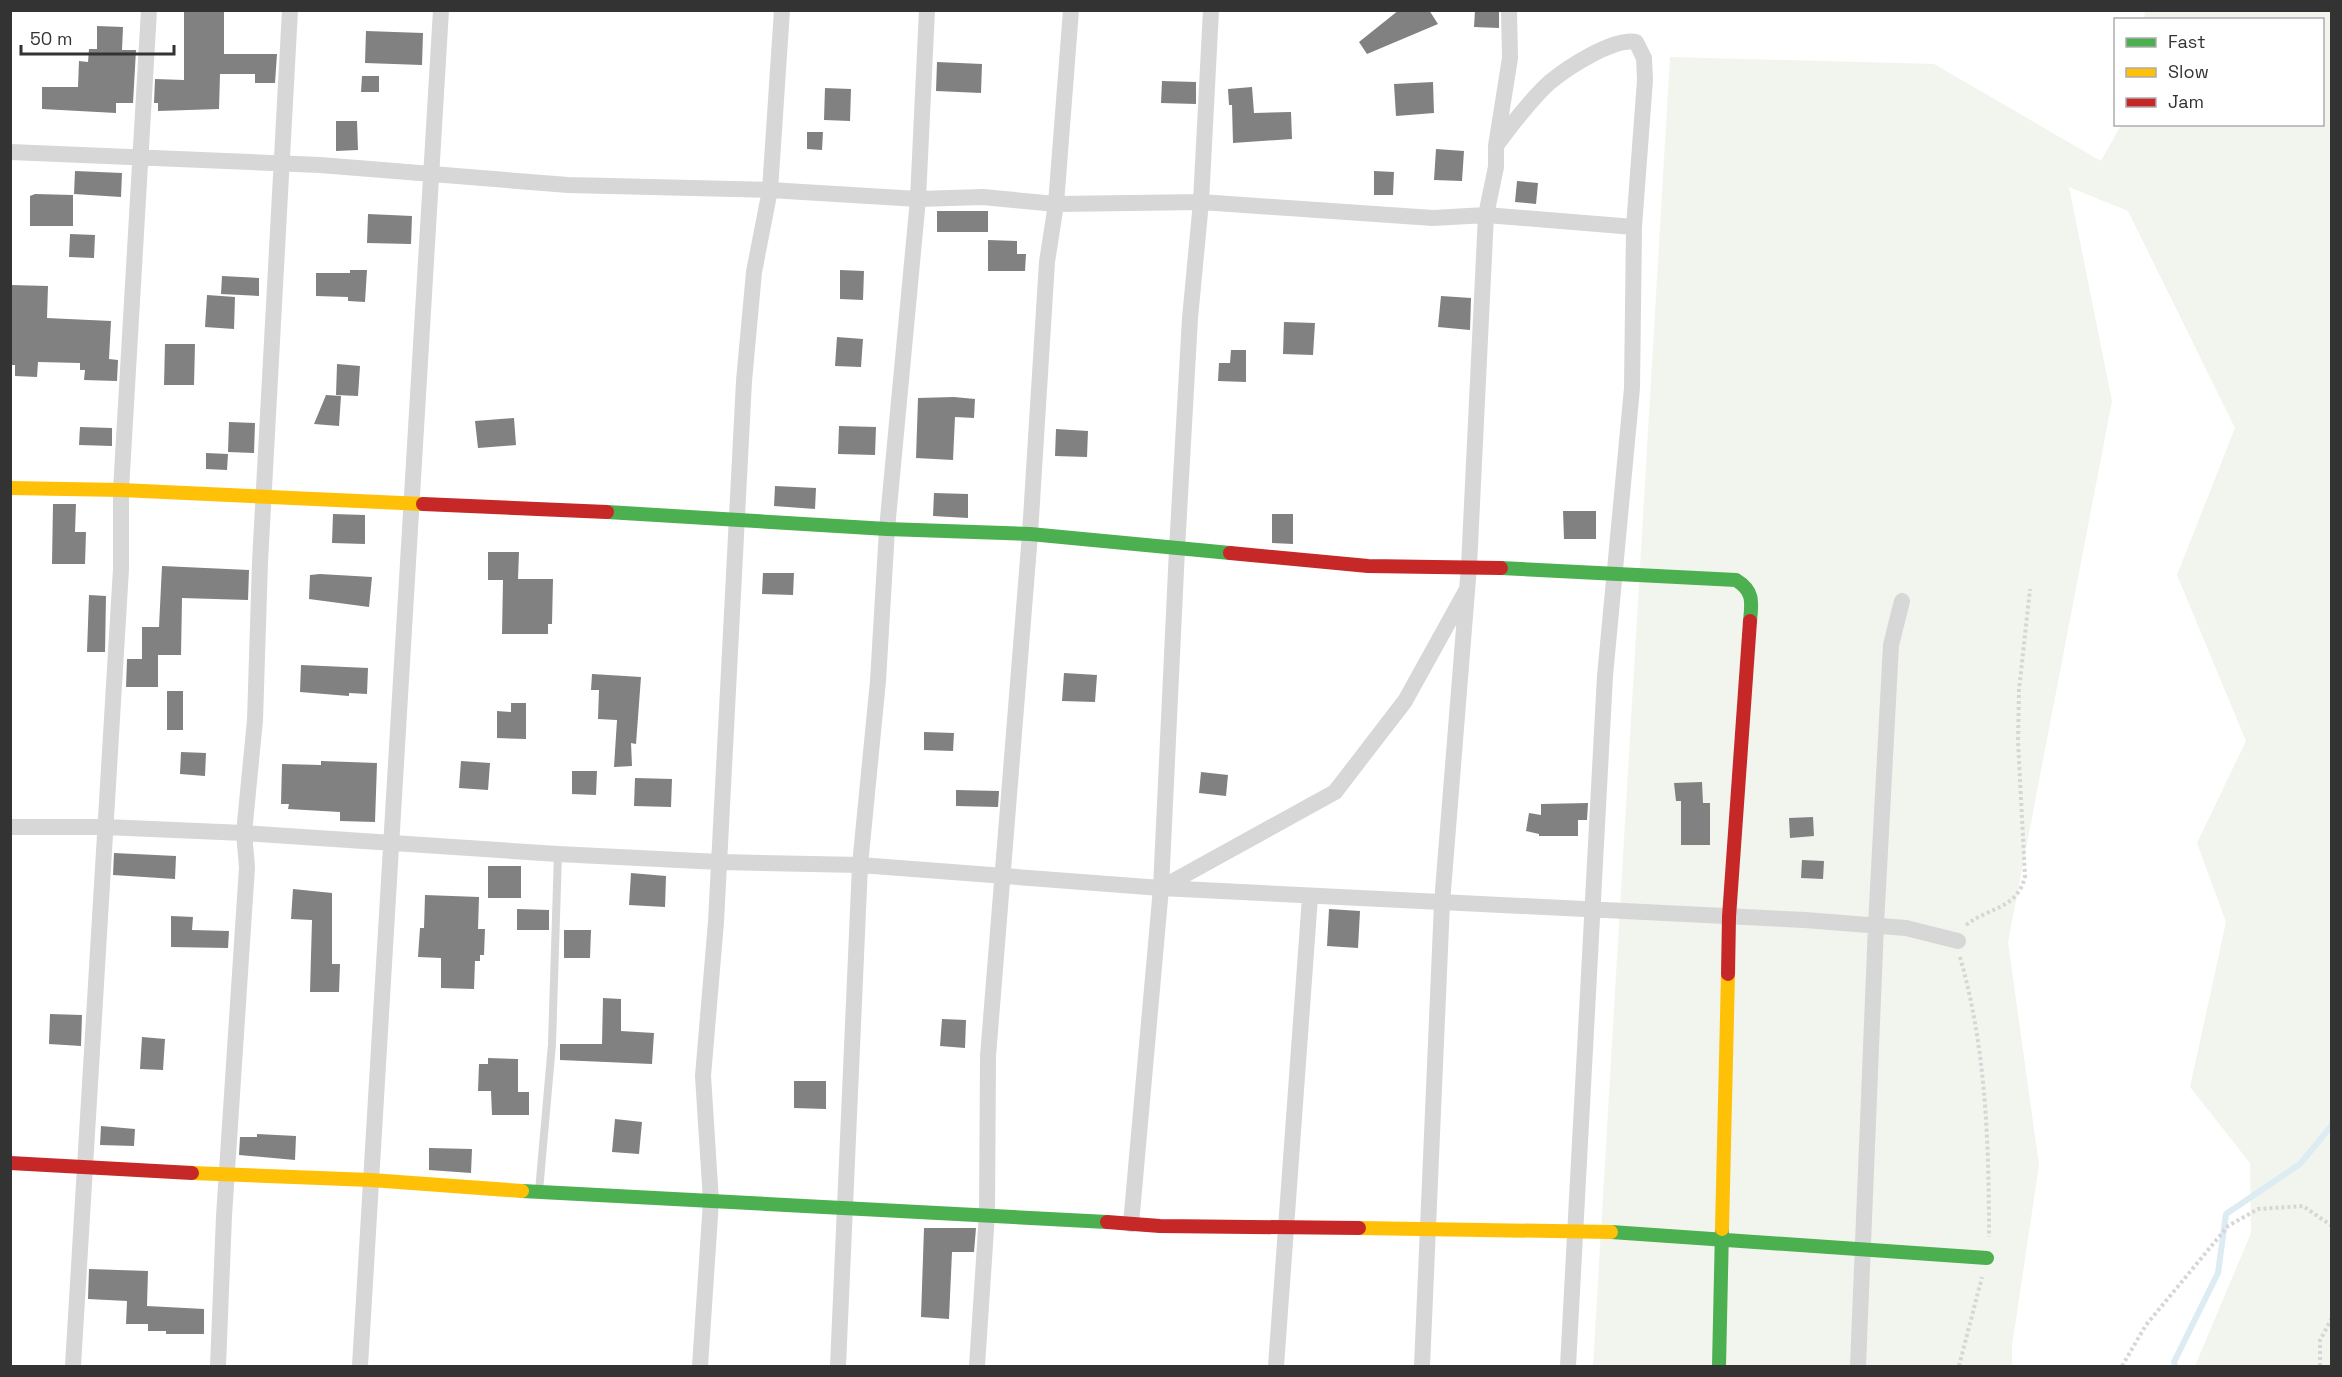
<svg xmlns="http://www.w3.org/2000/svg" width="2342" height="1377" viewBox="0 0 2342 1377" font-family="'Space Grotesk',sans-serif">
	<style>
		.green { fill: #f1f5ed }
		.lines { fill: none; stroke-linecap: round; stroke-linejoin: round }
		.stream { stroke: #ddebf3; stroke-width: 6 }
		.building { fill: #818181 }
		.path { stroke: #d6d6d6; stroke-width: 4; stroke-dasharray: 3 3; stroke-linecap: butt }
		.lane { stroke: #d7d7d7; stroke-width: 8 }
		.street { stroke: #d7d7d7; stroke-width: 16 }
		.fast { stroke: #4caf50; stroke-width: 14 }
		.slow { stroke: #ffc107; stroke-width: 14 }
		.jam { stroke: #c62828; stroke-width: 14 }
	</style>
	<rect width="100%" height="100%" fill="#fff"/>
	<path class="green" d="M2145,11H2331V1366H2195L2251,1233L2250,1163L2190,1087L2226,922L2197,843L2246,741L2177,575L2235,428L2128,211L2069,187L2112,401L2008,942L2039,1165L2012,1346V1366H1593L1670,57L1934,64L2101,161L2121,125L2322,124V20L2144,19Z"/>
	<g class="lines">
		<path class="stream" d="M2175,1366L2174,1362L2218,1273L2226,1214L2300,1164L2332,1125"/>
	</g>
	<path class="building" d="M184,10H224V54H277L275,83H255V74H220L219,109L158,111V103H154L155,79L184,80Z
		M1399,10H1429L1438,24L1367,54L1359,42Z
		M1475,10H1499V28L1474,27Z
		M97,26L123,27L122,50H136L133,103H116V113L42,109V87H78L79,61L88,62L89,49H97Z
		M366,31L423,33L422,65L365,63Z
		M937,62L982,64L981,93L936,91Z
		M362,76H379V92H361Z
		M1162,81L1196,82V104L1161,103Z
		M1433,82L1434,113L1396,116L1394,84Z
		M1252,87L1254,113L1291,112L1292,139L1233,143L1232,105H1229L1228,89Z
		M825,88L851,89L850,121L824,120Z
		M336,121H357L358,150L336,151Z
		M807,132H823L822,150L807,149Z
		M1436,149L1464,151L1462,181L1434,180Z
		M75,171L122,173L121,197L74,194Z
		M1374,171L1394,172L1393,195H1374Z
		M1517,181L1538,183L1536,204L1515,202Z
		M35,194L73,195V226H30V196Z
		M937,211H988V232H937Z
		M368,214L412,216L411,244L367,243Z
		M70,234L95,235L94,258L69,257Z
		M988,240L1017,241V254H1026L1025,271H988Z
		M350,270H367L365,302L348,301V297L316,296V273H350Z
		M840,270L864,271L863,300L840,299Z
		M222,276L259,278V296L221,294Z
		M10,285L48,286L47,318L111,321L109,359L118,360L117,381L84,380L85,370H80V363L38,362L37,377L15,376V365H10Z
		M207,295L235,297L234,329L205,327Z
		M1441,296L1471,298L1470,330L1438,327Z
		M1284,322L1315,323L1313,355L1283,354Z
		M837,337L863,339L861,367L835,366Z
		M165,344H195L194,385H164Z
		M1231,350H1246V382L1218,381L1219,363H1230Z
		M337,364L360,366L358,396L336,395Z
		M326,395L341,396L339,426L314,424Z
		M954,397L975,399L974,418L955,417L953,460L916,458L918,398Z
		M514,418L516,445L478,448L475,421Z
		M229,422L255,423L254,453L228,452Z
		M839,426L876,427L875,455L838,454Z
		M80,427L112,428V446L79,445Z
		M1056,429L1088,431L1087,457L1055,456Z
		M206,453L228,454L227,470L206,469Z
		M775,486L816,488L815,509L774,506Z
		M934,493L968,494V518L933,516Z
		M53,504H76L75,532H86L85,564H52Z
		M1563,511H1596V539H1564Z
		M333,514L365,515V544L332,543Z
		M1272,514H1293V544L1272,543Z
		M488,552H519L518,579H553L552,624H548V634H502L503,580H488Z
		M162,566L249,570L248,600L182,598L181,655H158V687H126L127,659H142V627H159Z
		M763,573H794L793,595L762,594Z
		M320,574L372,577L369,607L309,599L310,575Z
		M89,595L106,596L105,652H87Z
		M301,665L368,668L367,694L349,693V696L300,692Z
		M1064,673L1097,675L1095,702L1062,701Z
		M592,674L641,677L636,744L631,743L632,766L614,767L617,720L598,719L599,690H591Z
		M167,691H183V730H167Z
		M511,703H526V739L497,738V711L511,712Z
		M924,732L954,733L953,751L924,750Z
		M181,752L206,753L205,776L180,774Z
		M321,761L377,763L375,822L340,821V812L288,809L289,804H281L282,764L321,765Z
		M461,761L490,763L488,790L459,788Z
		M572,771H597L596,795L572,794Z
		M1201,772L1228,775L1226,796L1199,793Z
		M635,778L672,779L671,807L634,806Z
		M1702,782L1703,803H1710V845H1681V801H1676L1674,783Z
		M956,790L999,791L998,807L956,806Z
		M1588,803L1587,820H1578V836H1539V834L1526,831L1529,813L1541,815V804Z
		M1813,817L1814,836L1790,838L1789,818Z
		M114,853L176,856L175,879L113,875Z
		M1802,860L1824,861L1823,879L1801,878Z
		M488,866H521V898H488Z
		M631,873L666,876L665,907L629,905Z
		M293,889L332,893V964H340L339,992H310L312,920L291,919Z
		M425,895L479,897L478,929H485L484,955H480V961H475L474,989L441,988V958L418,957L420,928H424Z
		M517,909L549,910V930H517Z
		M1329,909L1360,911L1358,948L1327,946Z
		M171,916L193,917L192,930L229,931L228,948L171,947Z
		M564,930H591L590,958H564Z
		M603,998L621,999V1031L654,1033L652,1064L560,1060V1044H602Z
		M50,1014L82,1015L81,1046L49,1044Z
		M942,1019L966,1020L965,1048L940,1046Z
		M142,1037L165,1039L163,1070L140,1069Z
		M488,1058L518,1059V1092H529V1115H492L491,1091H478L479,1064H488Z
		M794,1081H826V1109L794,1108Z
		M615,1119L642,1122L639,1154L612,1152Z
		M101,1126L135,1129L134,1146L100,1145Z
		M257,1134L296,1136L295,1160L239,1155L240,1137H257Z
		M429,1148L472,1149L471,1173L429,1170Z
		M924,1228H976L974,1252H952L949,1319L921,1317Z
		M89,1269L148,1271L147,1306L204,1309V1334H166V1331H148V1324H126L127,1301L88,1299Z"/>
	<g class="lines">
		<path class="path" d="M1966,925C1989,907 2018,909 2025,876L2018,741L2019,690L2030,589
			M1960,957C1986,1048 1989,1143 1989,1237
			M1959,1366L1982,1277
			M2122,1366L2146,1325L2228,1226L2258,1209L2303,1206L2332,1226
			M2320,1366V1340L2332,1318"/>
		<path class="lane" d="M539,1191L552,1044L558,854"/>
		<path class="street" d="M1496,146C1508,129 1534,96 1550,82C1567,68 1614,37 1636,42L1644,58L1645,80L1634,227L1632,388L1605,676L1568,1366
			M10,152L320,165L568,185L770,190L918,199L983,197L1056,204L1201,202L1433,218L1486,215L1634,227
			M10,827H105L244,833L558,854L719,862L860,865L1161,888L1335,792L1405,701L1467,589
			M1161,888L1805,920L1906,928L1958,941
			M1131,1224L1161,888L1177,549L1190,318L1201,202L1211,10
			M73,1366L121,569V490L149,10
			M218,1366L224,1216L247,867L244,833L255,720L260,562L290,10
			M360,1366C389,915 415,463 441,10
			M700,1366L711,1201L703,1076L716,922L744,381L754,272L770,190L782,10
			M838,1366L860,865L878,681L887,529L918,199L927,10
			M977,1366L987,1214L988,1056L1030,534L1047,262L1056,204L1071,10
			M1276,1366L1310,897
			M1422,1366L1442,903L1469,566L1486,215L1496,167V146L1510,58L1509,10
			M1858,1366L1876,925L1891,645L1902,601"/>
		<path class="fast" d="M607,512L887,529L1030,534L1230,553
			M1501,568L1736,580C1754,591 1752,602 1750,621
			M522,1191L1107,1222
			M1611,1232L1987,1258
			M1719,1366L1722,1229"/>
		<path class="slow" d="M10,488L121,490L423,504
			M192,1173L371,1180L522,1191
			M1359,1228L1611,1232
			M1722,1229L1728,974"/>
		<path class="jam" d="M423,504L607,512
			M1230,553L1368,566L1501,568
			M1728,974L1729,917L1750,621
			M10,1163L192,1173
			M1107,1222L1160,1226L1359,1228"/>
	</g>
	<rect width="2342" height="1377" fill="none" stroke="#333333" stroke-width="24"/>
	<rect x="2114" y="18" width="210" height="108" fill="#ffffff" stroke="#adadad" stroke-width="1.5"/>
	<rect x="2126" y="38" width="30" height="9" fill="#4caf50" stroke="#adadad" stroke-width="1.5"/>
	<text x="2168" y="48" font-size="18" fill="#333333">Fast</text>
	<rect x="2126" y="68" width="30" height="9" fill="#ffc107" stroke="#adadad" stroke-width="1.5"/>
	<text x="2168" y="78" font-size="18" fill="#333333">Slow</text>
	<rect x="2126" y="98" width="30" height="9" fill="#c62828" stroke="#adadad" stroke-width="1.5"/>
	<text x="2168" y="108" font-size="18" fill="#333333">Jam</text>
	<path d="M21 45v9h153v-9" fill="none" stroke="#333333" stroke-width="3"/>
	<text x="30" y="45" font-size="18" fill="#333333" stroke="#ffffff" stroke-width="4.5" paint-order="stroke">50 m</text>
</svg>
